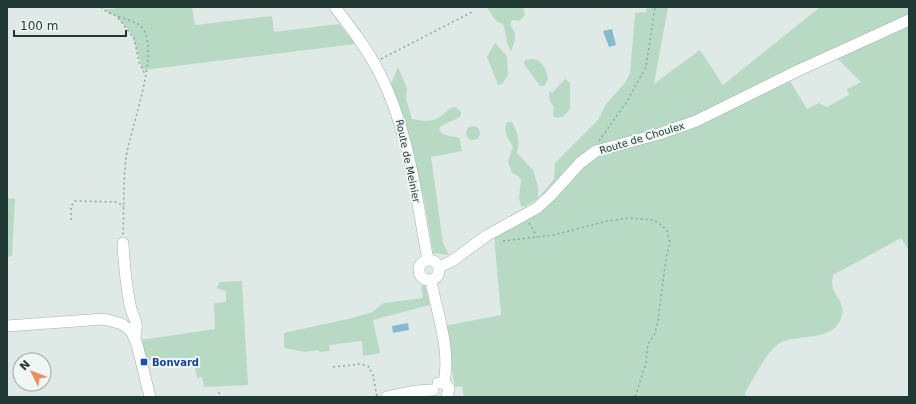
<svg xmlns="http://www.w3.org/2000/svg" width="916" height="404" viewBox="0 0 916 404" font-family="'DejaVu Sans',sans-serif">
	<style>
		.green { fill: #b8dac5 }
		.water { fill: #88bacd }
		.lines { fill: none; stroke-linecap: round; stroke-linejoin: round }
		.minor-casing { stroke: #a2b1ad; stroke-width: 12 }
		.path { stroke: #80aca3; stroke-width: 1.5; stroke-dasharray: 2 3; stroke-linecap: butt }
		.minor { stroke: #fff; stroke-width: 11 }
		.transit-dot { fill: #1a4fb4; stroke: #eff6f3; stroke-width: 1.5 }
		.labels { text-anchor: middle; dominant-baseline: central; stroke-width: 4; stroke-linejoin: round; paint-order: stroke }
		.street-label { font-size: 10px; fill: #213935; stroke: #eff6f3 }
		.transit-label { font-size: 10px; font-weight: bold; fill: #164399; stroke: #eff6f3; text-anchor: start }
	</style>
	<rect width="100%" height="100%" fill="#dfe9e6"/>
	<path class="green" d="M126,7H192L195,25L272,16L274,32L339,24L355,44L143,70L132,34L117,17L103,10Z
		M488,7H523L525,15L519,21L512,20L510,25C518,34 515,41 511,51C505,42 507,34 503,24C493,21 494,16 488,9Z
		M645,7H668L654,84L700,50L723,85L820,7H909V15L684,122L601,145L546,194L524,207L521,206L519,198L521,180L518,176L512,173L508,162L513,146C507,138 503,132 507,122H512C518,133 520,141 517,153L533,170L538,187V199L554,179L555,163L598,120L606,104L625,83L630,73L635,13L641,12L645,13L647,8Z
		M909,23V251L901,238L833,275C833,277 832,281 832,284C833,295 845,302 842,315C835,345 796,331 777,345C763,357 754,378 745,393L747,397H464L462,386L455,387L444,326L501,315L494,236L571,179L594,157L715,117L790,81L807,109L819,103L827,107L849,95L847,89L861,82L837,58Z
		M495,43L507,56L508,75L502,84L498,85L487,57Z
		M531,59C542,59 547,70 548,79L544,86H540L524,64L525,60Z
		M398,67L407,88L406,99L412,119C432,123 437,121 450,108L455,107L461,112V116C454,122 445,122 439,128L441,133L448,136L458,137L460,139L462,151L431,157L443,243L449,255L433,253C425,196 411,139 391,84Z
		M565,79L570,83V109L563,117L556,118L553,115L554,107L550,101L549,91L552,93Z
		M466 133a7 7 0 1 1 14 0a7 7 0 1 1-14 0Z
		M7,198L15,199L12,256L7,257Z
		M242,281L248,385L204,387L202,377L197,378L193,358L146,360L141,340L215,329L214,303L226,302V291L216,288L218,286L219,282Z
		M425,285L430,305L373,320L380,353L363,356L362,341L329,345L330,351L320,352L318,350L305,352L284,348V333L352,318L372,312L384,303L423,298L421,286Z"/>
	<path class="water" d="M612,29L616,45L609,47L603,31Z
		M408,323L409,330L393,333L392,326Z"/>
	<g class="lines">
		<g class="minor-casing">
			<path id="minor" d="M335,7C351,28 367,49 379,72C409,130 416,197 428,260
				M123,243C124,264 126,284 130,305C133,320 139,319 135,337
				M419 270a10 10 0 1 1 20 0a10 10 0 1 1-20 0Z
				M439,267L452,261L486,236L537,208L550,196L580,163L596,151L659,134L696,121L797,71L909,20
				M431,281C437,313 451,350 444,383
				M7,326L104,319L122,324L131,331L137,344L150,397
				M438,383H444L449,388L447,397
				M387,397L416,391L433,390"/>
		</g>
		<path class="path" d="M101,7C113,19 136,18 143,29C160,54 130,129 126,158C123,183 124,209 123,235
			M118,18L134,38L139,62L145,74
			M381,59L474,11
			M599,141L626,103L646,67L655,7
			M71,220V206L75,201L117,202L124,207
			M529,223L537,237
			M503,241L554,235L607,221L629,218L654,220L667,230L670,243L666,258L658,321L654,336L648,344L646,363L635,397
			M333,367L361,364L368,366L373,375L377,397
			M219,392L220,397"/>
		<use href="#minor" class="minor"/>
	</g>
	<rect class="transit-dot" x="140" y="358" width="8" height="8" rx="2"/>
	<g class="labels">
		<g class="street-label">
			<text transform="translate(642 138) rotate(-17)">Route de Choulex</text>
			<text transform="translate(408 161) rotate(78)">Route de Meinier</text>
		</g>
		<g class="transit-label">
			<text x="152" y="362">Bonvard</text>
		</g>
	</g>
	<rect width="916" height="404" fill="none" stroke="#213935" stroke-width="16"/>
	<g transform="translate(32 372) rotate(313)"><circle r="19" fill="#eff6f3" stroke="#9daaa7"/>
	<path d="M0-3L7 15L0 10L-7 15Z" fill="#ec8f5a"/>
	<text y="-6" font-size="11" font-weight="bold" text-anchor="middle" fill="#213935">N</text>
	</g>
	<path d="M14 30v6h112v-6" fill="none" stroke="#213935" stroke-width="2"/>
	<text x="20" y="30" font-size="12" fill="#213935" stroke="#eff6f3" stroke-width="3" paint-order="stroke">100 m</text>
</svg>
